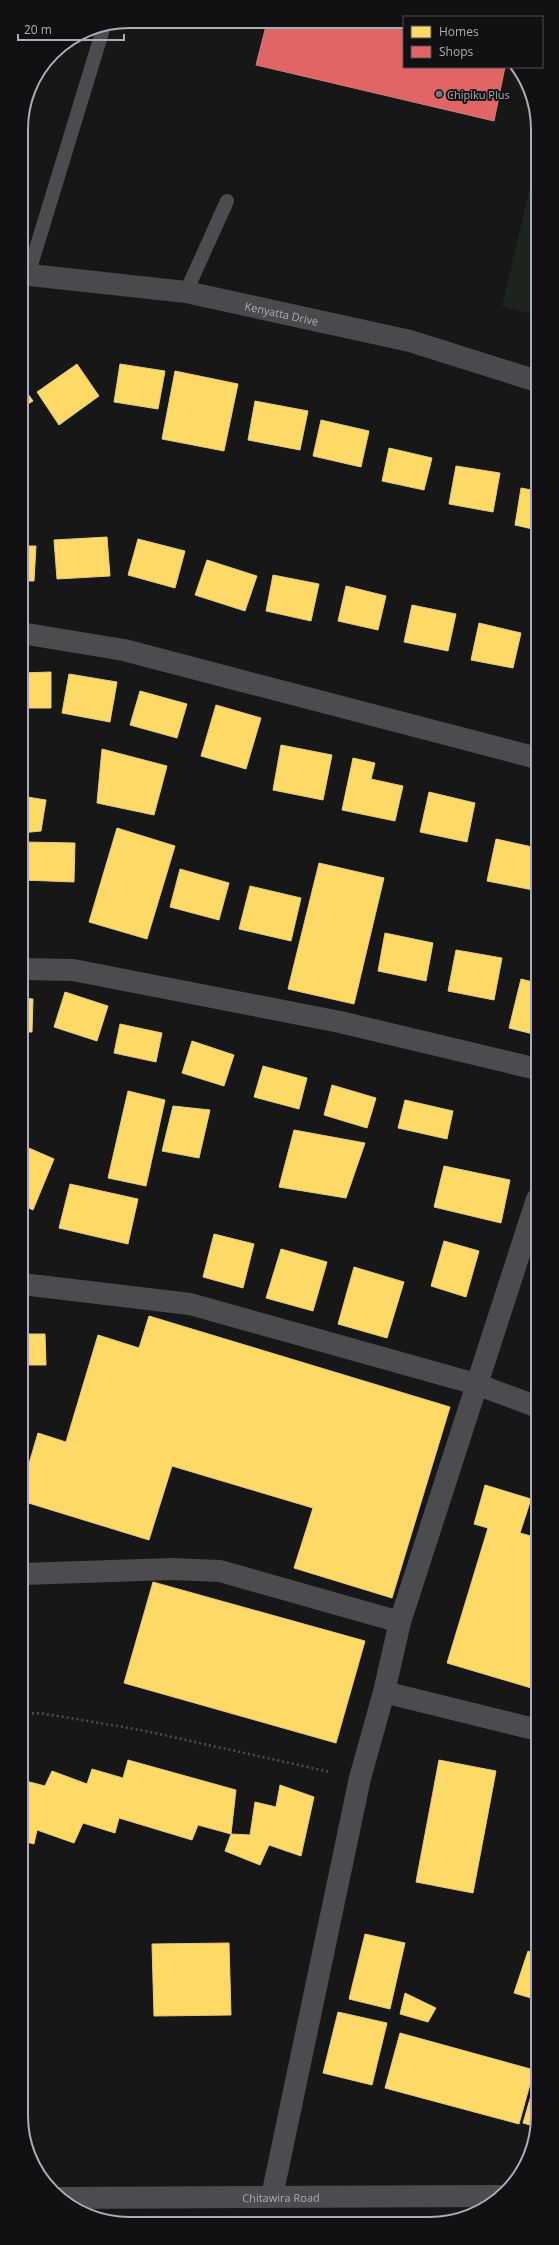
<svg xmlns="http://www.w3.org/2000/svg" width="559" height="2245" viewBox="0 0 559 2245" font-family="'Open Sans',sans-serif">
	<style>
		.green { fill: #1d241e }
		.homes { fill: #ffd966; stroke: #e5cc7f }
		.shops { fill: #e06666; stroke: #cf7b7f }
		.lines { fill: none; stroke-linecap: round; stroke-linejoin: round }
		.path { stroke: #4d4e52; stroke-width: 2.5; stroke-dasharray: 2 3; stroke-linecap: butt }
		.service { stroke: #4b4c50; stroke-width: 14 }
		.minor { stroke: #4b4c50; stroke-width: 22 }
		.tertiary { stroke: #4b4c50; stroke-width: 22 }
		.secondary { stroke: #4a4a4e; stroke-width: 22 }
		.poi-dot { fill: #757880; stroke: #111113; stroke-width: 1.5 }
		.labels { text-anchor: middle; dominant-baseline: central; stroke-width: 4; stroke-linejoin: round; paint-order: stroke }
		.poi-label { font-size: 11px; fill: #a8adb8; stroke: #111113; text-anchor: start }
		.street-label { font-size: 11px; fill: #a8adb8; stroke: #111113 }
		.rim { fill: none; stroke: #a8adb8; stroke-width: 2 }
	</style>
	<rect width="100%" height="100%" fill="#171717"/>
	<path class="green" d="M537,157V316L502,306Z"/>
	<path class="homes" d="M77,364L99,396L59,425L37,392Z
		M120,364L165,371L158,409L114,402Z
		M175,371L238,384L224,451L162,439Z
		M21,384L33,401L21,408Z
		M255,401L308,411L300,450L248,440Z
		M321,420L369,431L361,467L313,456Z
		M389,448L432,458L424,490L382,481Z
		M456,466L500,473L493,512L449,504Z
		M521,488L537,491V530L515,525Z
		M107,537L110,576L57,579L54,540Z
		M138,539L185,551L175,588L128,575Z
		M21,546H36L34,581H21Z
		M207,560L257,576L245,611L195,595Z
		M273,575L319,584L311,621L266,611Z
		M346,586L386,596L378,630L338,621Z
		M412,605L456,614L448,651L404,642Z
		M479,623L521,633L513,668L471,660Z
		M51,672V708H21V673Z
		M69,674L117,682L110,722L62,713Z
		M140,691L187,704L177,738L130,725Z
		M216,705L261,718L246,769L201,756Z
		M281,745L332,755L323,800L273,790Z
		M102,749L167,766L154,815L97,803Z
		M353,758L375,763L371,779L403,786L395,821L342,810Z
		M429,792L475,803L467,842L420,832Z
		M21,796L46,800L41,831L21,833Z
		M117,828L175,846L147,939L89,922Z
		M496,839L537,848V871L533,890L487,881Z
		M24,842L75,843L74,882L23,880Z
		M319,863L384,878L354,1004L288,989Z
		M180,869L229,883L219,920L170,907Z
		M250,886L301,898L291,941L239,929Z
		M385,933L433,943L426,981L378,971Z
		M456,950L502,958L494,1000L448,991Z
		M521,979L537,983V1035L509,1028Z
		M65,992L108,1006L97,1041L54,1027Z
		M22,998L33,999L32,1032H22Z
		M120,1024L162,1033L156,1062L114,1053Z
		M192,1041L234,1055L224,1086L182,1073Z
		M263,1066L307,1078L299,1109L254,1097Z
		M332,1085L376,1098L367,1128L324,1115Z
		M128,1091L165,1100L146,1186L108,1178Z
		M405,1100L453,1111L447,1139L398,1128Z
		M173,1106L210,1110L199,1158L162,1151Z
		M294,1130L365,1143L346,1198L279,1187Z
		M22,1145L54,1159L33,1210L22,1205Z
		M444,1166L510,1180L501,1223L434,1207Z
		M70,1184L138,1199L128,1244L59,1228Z
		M214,1234L254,1244L243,1288L203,1277Z
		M444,1241L479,1251L466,1297L431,1286Z
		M281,1249L327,1262L313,1311L266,1298Z
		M354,1267L404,1282L387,1338L338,1324Z
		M149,1316L450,1407L392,1598L294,1568L313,1508L172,1466L149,1540L22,1501V1487L38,1433L66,1442L98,1335L139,1348Z
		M22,1334H45L46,1365H22Z
		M485,1485L531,1499L520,1533L538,1538V1690L447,1663L488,1528L474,1524Z
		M153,1582L365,1641L336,1743L124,1683Z
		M128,1760L236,1790L231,1834L198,1825L192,1840L119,1818L115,1833L83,1823L74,1843L37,1830L34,1844L22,1841V1780L45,1786L52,1771L87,1784L92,1769L123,1778Z
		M439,1760L496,1771L473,1893L416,1882Z
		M280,1785L314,1797L301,1856L269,1845L260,1865L225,1851L231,1834L250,1835L255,1802L276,1807Z
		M365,1934L405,1943L390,2009L349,1999Z
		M229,1943L231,2015L154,2016L152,1944Z
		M528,1951L538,1955V2000L514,1993Z
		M405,1993L436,2008L428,2022L400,2014Z
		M338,2012L387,2023L372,2085L323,2073Z
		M400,2033L534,2070L519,2124L385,2088Z
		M535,2082L538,2083L537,2127L523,2123Z"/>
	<path class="shops" d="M267,22L404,23V67H505L494,121L256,65Z"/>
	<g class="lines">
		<path class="path" d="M22,1714L40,1713L141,1730L330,1772"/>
		<path class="service" d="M28,275L104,26
			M186,292L227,201"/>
		<path class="minor" d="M21,633L124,650L537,758
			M22,969L73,970L340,1022L537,1069
			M22,1284L190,1304L476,1384L538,1407
			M22,1574L171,1569L220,1571L400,1622
			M384,1692L538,1730
			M272,2196L360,1778L384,1692L400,1622L537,1199"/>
		<path class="tertiary" id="s1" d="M61,2198L500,2196"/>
		<path class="secondary" id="s2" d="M21,274L186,292L410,341L537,381"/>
	</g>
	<circle class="poi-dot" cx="439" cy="94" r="4"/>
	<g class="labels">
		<g class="poi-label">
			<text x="447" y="94">Chipiku Plus</text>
		</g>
		<g class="street-label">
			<text stroke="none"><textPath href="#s2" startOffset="264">Kenyatta Drive</textPath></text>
			<text stroke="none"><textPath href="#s1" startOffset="220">Chitawira Road</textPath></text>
		</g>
	</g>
	<path d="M0 0H559V2245H0ZM129 28H430A101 101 0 0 1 531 129V2116A101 101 0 0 1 430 2217H129A101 101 0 0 1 28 2116V129A101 101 0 0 1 129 28Z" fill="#111113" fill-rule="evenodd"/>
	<path class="rim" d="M129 28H430A101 101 0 0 1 531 129V2116A101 101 0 0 1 430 2217H129A101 101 0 0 1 28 2116V129A101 101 0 0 1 129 28Z"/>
	<rect x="403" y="16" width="140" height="52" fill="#111113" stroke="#4d4f55"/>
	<rect x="411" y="26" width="20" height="12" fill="#ffd966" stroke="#4d4f55"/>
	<text x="439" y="36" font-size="12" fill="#a8adb8">Homes</text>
	<rect x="411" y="46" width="20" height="12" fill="#e06666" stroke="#4d4f55"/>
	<text x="439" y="56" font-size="12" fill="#a8adb8">Shops</text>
	<path d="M18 34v6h106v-6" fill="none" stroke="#a8adb8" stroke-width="2"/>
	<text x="24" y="34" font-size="12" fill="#a8adb8" stroke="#111113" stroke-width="3" paint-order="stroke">20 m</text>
</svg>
